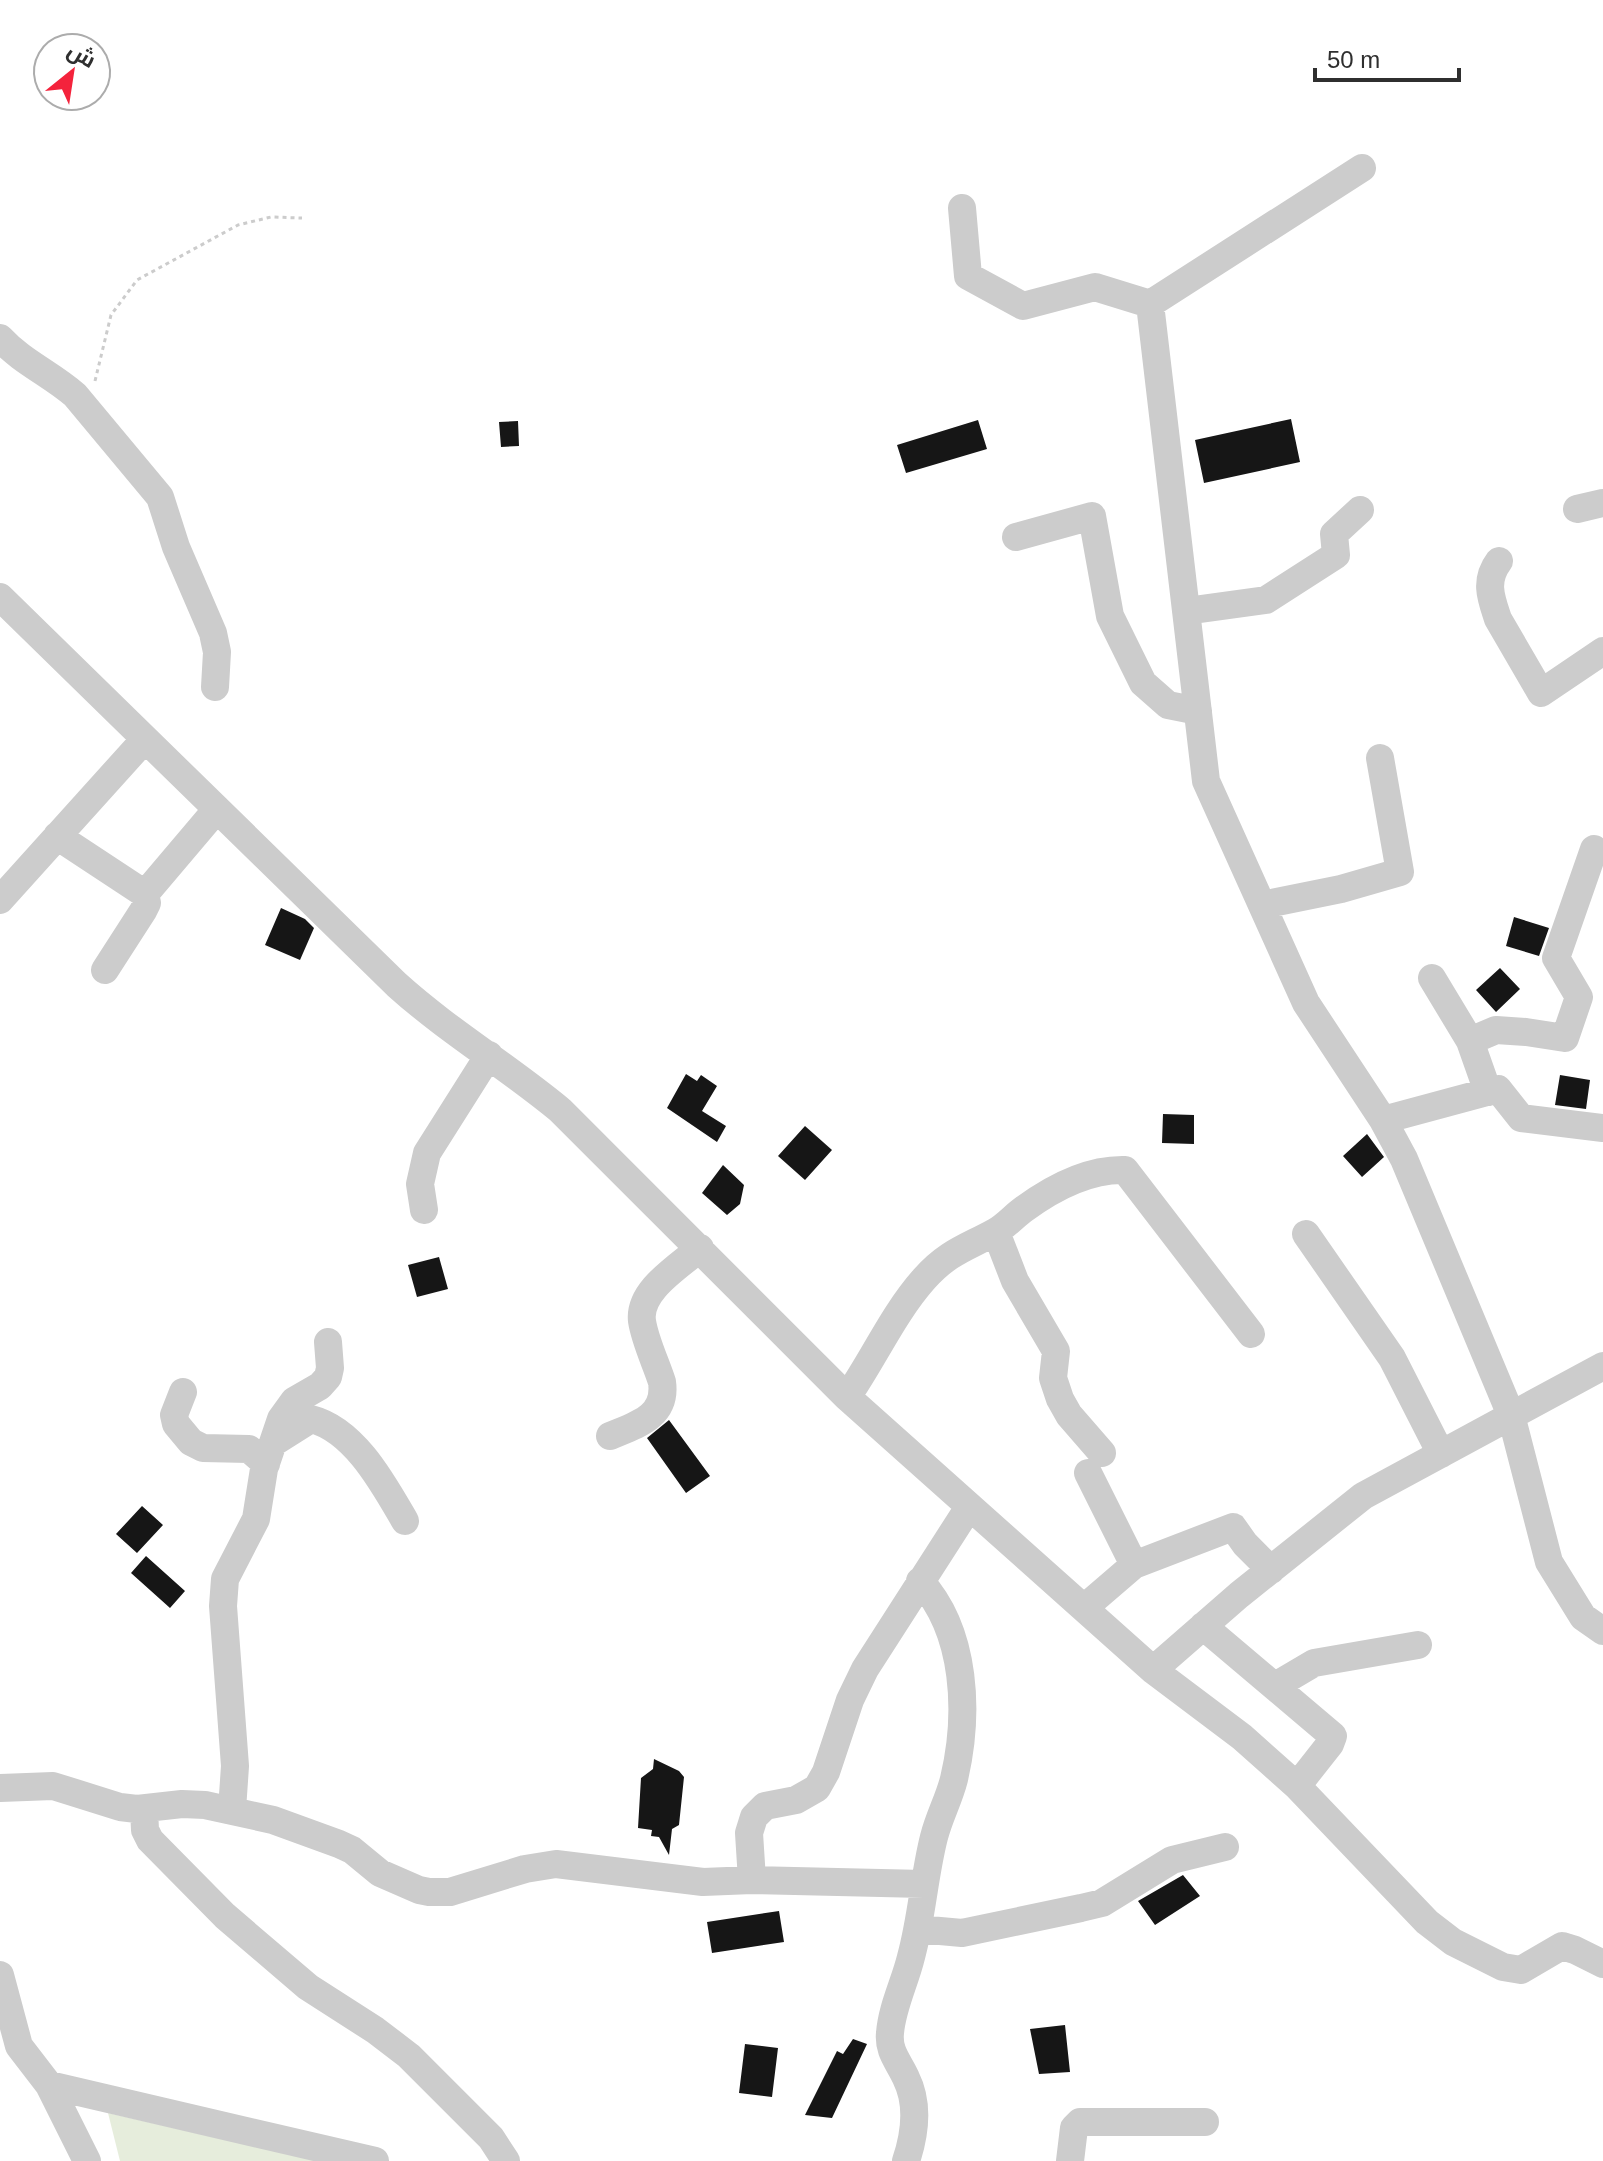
<svg xmlns="http://www.w3.org/2000/svg" width="1603" height="2161" viewBox="0 0 1603 2161" font-family="Arial,Cairo,sans-serif">
	<style>
		.green { fill: #e6eddc }
		.building { fill: #161616 }
		.lines { fill: none; stroke-linecap: round; stroke-linejoin: round }
		.path { stroke: #ccc; stroke-width: 3; stroke-dasharray: 4 4; stroke-linecap: butt }
		.minor { stroke: #ccc; stroke-width: 28 }
	</style>
	<rect width="100%" height="100%" fill="#fff"/>
	<path class="green" d="M108,2113L318,2161H120Z"/>
	<path class="building" d="M1291,419L1300,462L1204,483L1195,440Z
		M978,420L987,449L906,473L897,445Z
		M518,421L519,446L501,447L499,422Z
		M281,908L305,919L314,928L300,960L265,945Z
		M1514,917L1549,928L1539,956L1506,946Z
		M1500,968L1520,989L1496,1012L1476,990Z
		M686,1074L697,1081L701,1075L717,1086L702,1111L726,1126L717,1142L667,1108Z
		M1560,1075L1590,1080L1586,1109L1555,1105Z
		M1163,1114L1194,1115V1144L1162,1143Z
		M805,1126L832,1150L805,1180L778,1156Z
		M1367,1134L1384,1157L1362,1177L1343,1156Z
		M723,1165L744,1185L740,1204L727,1215L702,1193Z
		M439,1257L448,1289L417,1297L408,1265Z
		M669,1420L710,1476L686,1493L647,1438Z
		M142,1506L163,1525L137,1553L116,1534Z
		M146,1556L185,1591L170,1608L131,1573Z
		M654,1759L679,1771L684,1777L679,1825L672,1829L669,1855L659,1837L651,1836L652,1830L638,1828L641,1778L653,1769Z
		M1183,1875L1200,1896L1155,1925L1138,1901Z
		M779,1911L784,1942L712,1953L707,1922Z
		M1065,2025L1070,2072L1039,2074L1030,2029Z
		M853,2039L867,2044L832,2118L805,2115L837,2051L843,2054Z
		M745,2044L778,2048L772,2097L739,2093Z"/>
	<g class="lines">
		<path class="path" d="M95,381L111,315L137,280L238,225L271,217L302,218"/>
		<path class="minor" d="M962,208L968,276L1023,306L1095,287L1150,304L1362,168
			M1150,304L1206,781L1306,1003L1383,1120L1404,1159L1511,1415L1549,1562L1583,1617L1603,1631
			M0,338C22,362 51,374 75,395L160,497L176,547L213,633L217,652L215,687
			M1577,509L1603,503
			M1016,537L1092,516L1110,616L1143,683L1168,705L1198,711
			M1499,561C1484,581 1491,598 1498,619L1541,693L1603,651
			M0,597L397,985C448,1031 507,1066 560,1110L847,1397L1153,1670L1242,1737L1297,1786L1427,1922L1453,1942L1503,1967L1521,1970L1562,1946L1575,1950L1603,1964
			M1186,611L1266,600L1336,555L1334,534L1360,510
			M57,836L145,894
			M0,900L145,739
			M1262,905L1341,889L1400,872L1380,758
			M105,970L143,911L147,903L145,894L217,809
			M1432,978L1470,1041
			M1488,1092L1470,1041L1496,1030L1526,1032L1565,1038L1579,997L1556,958L1594,849
			M1383,1120L1498,1089L1521,1118L1603,1128
			M424,1210L420,1184L427,1153L489,1055
			M996,1232L1015,1281L1056,1351L1053,1378L1060,1399L1069,1415L1102,1453
			M1306,1234L1392,1358L1441,1454
			M183,1392L174,1415L176,1424L191,1442L203,1448L249,1449L266,1464
			M847,1397C874,1358 893,1314 924,1279C948,1252 966,1248 995,1232C1006,1226 1014,1216 1024,1209C1054,1187 1088,1169 1125,1170L1251,1334
			M610,1436C636,1425 667,1417 662,1382C656,1363 645,1341 642,1321C638,1290 680,1266 700,1248
			M273,1443L311,1419C355,1430 384,1485 405,1521
			M1088,1473L1134,1565
			M1084,1608L1134,1565L1233,1527L1245,1544L1271,1570
			M1203,1626L1333,1736L1330,1744L1297,1786
			M1153,1670L1239,1595L1363,1496L1603,1366
			M1275,1686L1314,1663L1418,1645
			M0,1788L53,1786L120,1807L137,1809L182,1804L205,1805L273,1820L339,1844L352,1850L380,1873L419,1890L429,1892H450L525,1869L556,1864L703,1882L752,1880L924,1884
			M144,1809L145,1830L150,1840L225,1916L308,1987L375,2030L409,2056L491,2138L506,2161
			M232,1810L235,1766L223,1606L225,1579L256,1519L264,1469L281,1419L294,1401L320,1386L328,1377L330,1368L328,1342
			M752,1880L749,1833L754,1817L765,1806L796,1800L817,1788L826,1772L850,1700L865,1669L969,1507
			M918,1929L962,1933L1081,1908L1102,1903L1172,1860L1225,1847
			M0,1975L19,2046L49,2085L87,2161
			M49,2085L375,2161
			M906,2161C915,2134 919,2104 906,2078C899,2062 888,2052 890,2033C892,2007 905,1982 911,1957C922,1917 924,1876 934,1837C939,1817 949,1799 954,1779C969,1715 967,1632 920,1581
			M1070,2161L1074,2128L1080,2122H1205"/>
	</g>
	<g transform="translate(72 72) rotate(30)"><circle r="38" fill="#ffffff" stroke="#acacac" stroke-width="2"/>
	<path d="M0-6L14 30L0 20L-14 30Z" fill="#f4233c"/>
	<text y="-12" font-size="22" font-weight="bold" text-anchor="middle" fill="#2f2f2f">ش</text>
	</g>
	<path d="M1315 68v12h144v-12" fill="none" stroke="#2f2f2f" stroke-width="4"/>
	<text x="1327" y="68" font-size="24" fill="#2f2f2f" stroke="#ffffff" stroke-width="6" paint-order="stroke">50 m</text>
</svg>
